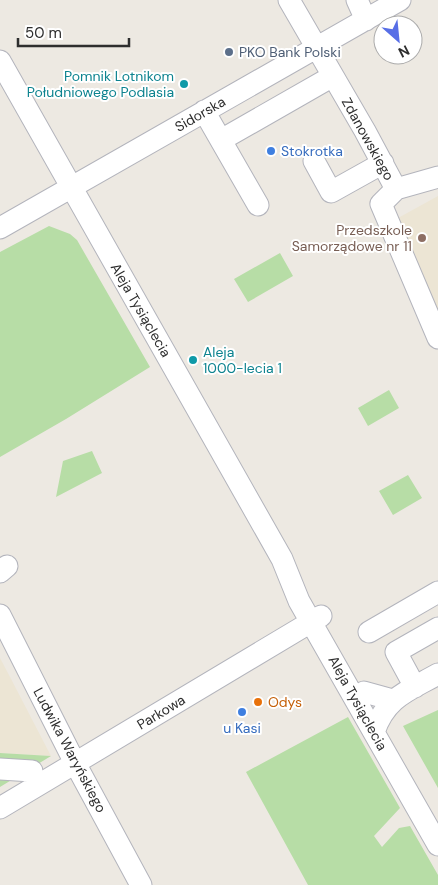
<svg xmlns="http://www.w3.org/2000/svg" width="438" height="885" viewBox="0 0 438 885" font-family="'DM Sans',sans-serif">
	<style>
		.education { fill: #ece5d4 }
		.green { fill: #b7dda6 }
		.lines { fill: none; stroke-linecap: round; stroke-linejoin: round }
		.minor-casing { stroke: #b3b4bc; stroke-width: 23 }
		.minor { stroke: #fff; stroke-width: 21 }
		.service-dot { fill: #5c6f8a; stroke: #fff; stroke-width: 2 }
		.culture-dot { fill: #0f9aa8; stroke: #fff; stroke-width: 2 }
		.shop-dot { fill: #3f7fe0; stroke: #fff; stroke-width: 2 }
		.education-dot { fill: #8d6e63; stroke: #fff; stroke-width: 2 }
		.food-dot { fill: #e8710a; stroke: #fff; stroke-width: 2 }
		.labels { text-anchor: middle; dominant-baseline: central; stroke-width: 4; stroke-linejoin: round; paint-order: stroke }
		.service-label { font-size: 14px; fill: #4e5e75; stroke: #fff; text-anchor: start }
		.culture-label { font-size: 14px; fill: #0d838f; stroke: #fff; text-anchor: end }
		.street-label { font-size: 14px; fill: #2e2e2e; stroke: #fff }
		.shop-label { font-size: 14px; fill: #366cbe; stroke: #fff; text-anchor: start }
		.education-label { font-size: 14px; fill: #785e54; stroke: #fff; text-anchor: end }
		.food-label { font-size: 14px; fill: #c56008; stroke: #fff; text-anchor: start }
	</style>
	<rect width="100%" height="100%" fill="#ede9e2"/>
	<path class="education" d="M438,196V312L398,218Z
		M0,658L10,677L51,756L0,753Z"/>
	<path class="green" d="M49,226L70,234L77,240L150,367L66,419L0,457V252Z
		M280,253L293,276L248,302L234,279Z
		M389,390L399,408L368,426L358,408Z
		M92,451L102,473L56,497L63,461Z
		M408,475L422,498L393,515L379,491Z
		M438,710V788L403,726Z
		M348,717L400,808L374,836L382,847L399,828L410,826L438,875V885H308L246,772Z
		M0,753L51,756L0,787Z"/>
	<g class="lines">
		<g class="minor-casing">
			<path id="minor" d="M289,0L365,131L396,189L381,204L438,338
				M357,0L366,20
				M0,61L282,559L299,601L438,845
				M204,111L258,205
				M221,140L333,76
				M314,161L331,192L383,163
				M396,189L438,177
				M0,228L400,0
				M0,572L7,566
				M0,615L75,763L141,885
				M369,632L438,592
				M415,687L396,652L438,628
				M364,692L393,700
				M374,732C386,697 408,691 438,674
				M0,769L32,771
				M0,808L321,616"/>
		</g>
		<use href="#minor" class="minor"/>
	</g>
	<circle class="service-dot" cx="229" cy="52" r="5"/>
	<g class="culture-dot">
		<circle cx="184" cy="84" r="5"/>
		<circle cx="193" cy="360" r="5"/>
	</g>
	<g class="shop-dot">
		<circle cx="271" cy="151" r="5"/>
		<circle cx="242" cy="712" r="5"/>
	</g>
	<circle class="education-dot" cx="422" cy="238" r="5"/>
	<circle class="food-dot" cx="258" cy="702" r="5"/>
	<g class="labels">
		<g class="service-label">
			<text x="239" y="52">PKO Bank Polski</text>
		</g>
		<g class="culture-label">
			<text x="174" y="76">Pomnik Lotnikom<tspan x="174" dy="16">Południowego Podlasia</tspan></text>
			<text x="203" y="352" text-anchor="start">Aleja<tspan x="203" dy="16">1000-lecia 1</tspan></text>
		</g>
		<g class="street-label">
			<text transform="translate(200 114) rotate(-30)">Sidorska</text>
			<text transform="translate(368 139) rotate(61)">Zdanowskiego</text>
			<text transform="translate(141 310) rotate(60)">Aleja Tysiąclecia</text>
			<text transform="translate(358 703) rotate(61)">Aleja Tysiąclecia</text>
			<text transform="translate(161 712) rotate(-31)">Parkowa</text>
			<text transform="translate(70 750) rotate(62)">Ludwika Waryńskiego</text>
		</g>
		<g class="shop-label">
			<text x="281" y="151">Stokrotka</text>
			<text x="242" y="728" text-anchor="middle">u Kasi</text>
		</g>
		<g class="education-label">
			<text x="412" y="230">Przedszkole<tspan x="412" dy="16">Samorządowe nr 11</tspan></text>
		</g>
		<g class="food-label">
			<text x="268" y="702">Odys</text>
		</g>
	</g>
	<g transform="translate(398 40) rotate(153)"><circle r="24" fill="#ffffff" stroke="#ababab"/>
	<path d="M0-4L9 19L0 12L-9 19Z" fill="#576ee6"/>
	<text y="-8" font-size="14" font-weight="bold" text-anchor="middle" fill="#2e2e2e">N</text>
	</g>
	<path d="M18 38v8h111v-8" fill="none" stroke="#2e2e2e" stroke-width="2.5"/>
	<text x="25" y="38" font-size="15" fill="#2e2e2e" stroke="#ffffff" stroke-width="4" paint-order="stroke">50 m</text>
</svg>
